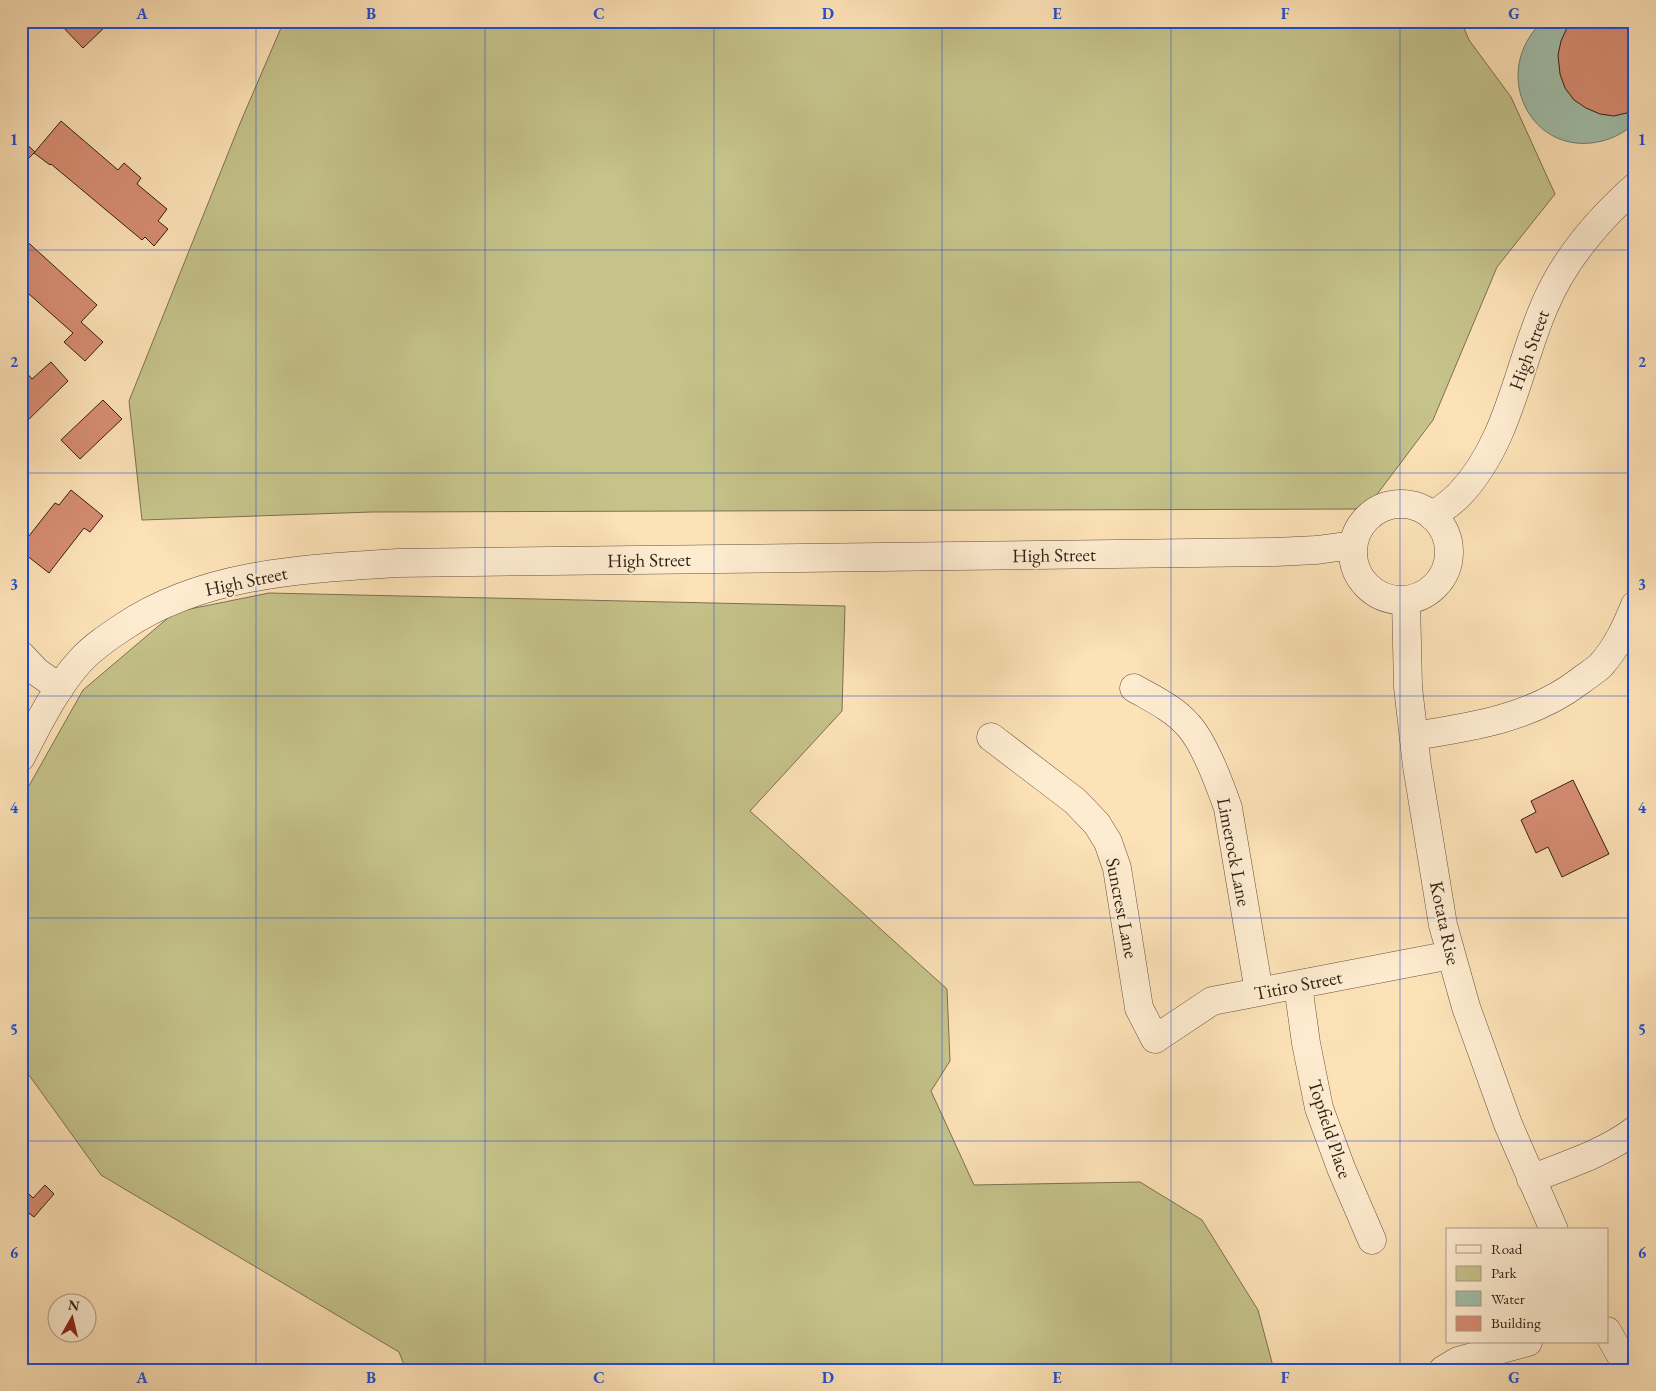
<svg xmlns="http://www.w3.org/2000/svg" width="1656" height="1391" viewBox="0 0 1656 1391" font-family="'EB Garamond',serif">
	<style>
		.green { fill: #c5c28a; stroke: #7c7050 }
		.water { fill: #a0beaa; stroke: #747e6e }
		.building { fill: #d78d73; stroke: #331f15 }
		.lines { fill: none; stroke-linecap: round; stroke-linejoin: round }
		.minor-casing { stroke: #66503e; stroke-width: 29 }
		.minor { stroke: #feecd0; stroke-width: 28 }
		.grid { fill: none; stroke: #1d4ed8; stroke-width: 1; stroke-opacity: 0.55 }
		.labels { text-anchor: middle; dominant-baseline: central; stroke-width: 4; stroke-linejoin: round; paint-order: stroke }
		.street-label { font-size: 19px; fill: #331f15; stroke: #feecd0 }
		.neatline { fill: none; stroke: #1d4ed8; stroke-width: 2 }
		.grid-label { font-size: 16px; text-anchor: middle; font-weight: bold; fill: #1d4ed8 }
	</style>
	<rect width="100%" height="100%" fill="#fde2b7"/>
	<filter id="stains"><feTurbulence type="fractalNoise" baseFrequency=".004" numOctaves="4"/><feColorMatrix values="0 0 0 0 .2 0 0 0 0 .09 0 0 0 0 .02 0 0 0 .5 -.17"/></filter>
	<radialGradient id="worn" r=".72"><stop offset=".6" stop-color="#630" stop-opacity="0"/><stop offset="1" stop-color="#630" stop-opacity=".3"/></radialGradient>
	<path class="green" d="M284,21H1461L1469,40L1511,97L1555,194L1497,267L1433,420L1366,509L372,512L142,520L129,401L241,121Z
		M269,593L845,606L842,711L750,811L947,989L950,1061L931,1091L974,1185L1140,1182L1202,1220L1258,1310L1274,1370H406L399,1352L101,1175L21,1064V800L83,690L175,612Z"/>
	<path class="water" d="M1543,21H1628L1635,27V122C1626,132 1614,138 1602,141C1531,159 1488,72 1543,21Z"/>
	<path class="building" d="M57,21H100L105,27L83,48Z
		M191,21H204L197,27Z
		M1573,21H1635V111L1614,116L1600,114L1586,108L1574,100L1565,88L1560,74L1558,55L1561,41L1567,28Z
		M61,121L118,170L124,163L141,178L137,184L167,209L158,221L168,229L154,246L145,237L142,240L51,164L50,165L34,153Z
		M21,139L35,152L21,166Z
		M21,236L97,305L81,322L103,342L85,361L64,342L73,333L21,287Z
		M51,362L68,381L21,427V374L25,371L32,379Z
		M103,400L122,419L80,459L61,440Z
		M71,490L103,516L90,532L84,528L49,573L21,551V546L55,503L59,505Z
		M1573,780L1609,854L1562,877L1548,847L1536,853L1521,820L1536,812L1531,801Z
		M45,1185L54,1194L34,1217L21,1207V1192L24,1189L33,1198Z"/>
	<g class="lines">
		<g class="minor-casing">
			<path id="minor" d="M1353 552a48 48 0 1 1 96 0a48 48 0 1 1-96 0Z
				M1432,516C1441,510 1451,503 1459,495C1508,444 1517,370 1544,307C1563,261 1598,220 1635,187
				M1406,600L1408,687L1417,766L1443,925L1466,1007L1508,1124L1554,1230
				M21,655L37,672L60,688
				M1134,688C1153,699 1173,708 1188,725C1204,742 1220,785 1228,808L1259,992
				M1414,736C1472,727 1532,718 1580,681C1586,676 1595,671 1601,665C1617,647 1626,627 1635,605
				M991,737L1075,801L1097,824L1108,842L1117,868L1139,1008L1155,1039L1212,1001L1451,955
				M21,757C38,724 56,687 81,660C93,647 108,637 123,627C204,573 302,569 397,563L1275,552L1317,550L1353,545
				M1298,985L1306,1043L1319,1108L1341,1168L1372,1240
				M1531,1179C1566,1165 1605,1153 1635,1130
				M1607,1331L1629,1370
				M1443,1370L1458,1361L1528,1342"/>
		</g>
		<use href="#minor" class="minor"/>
	</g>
	<path class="grid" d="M256,21V1370M485,21V1370M714,21V1370M942,21V1370M1171,21V1370M1400,21V1370M21,250H1635M21,473H1635M21,696H1635M21,918H1635M21,1141H1635"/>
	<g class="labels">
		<g class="street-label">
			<text transform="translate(1529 350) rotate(-70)">High Street</text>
			<text transform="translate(1054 555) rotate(-1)">High Street</text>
			<text transform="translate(649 560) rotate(-1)">High Street</text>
			<text transform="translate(246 581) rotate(-12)">High Street</text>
			<text transform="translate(1234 852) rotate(79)">Limerock Lane</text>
			<text transform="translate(1122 908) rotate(79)">Suncrest Lane</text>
			<text transform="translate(1445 923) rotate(78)">Kotata Rise</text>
			<text transform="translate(1298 985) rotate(-11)">Titiro Street</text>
			<text transform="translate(1330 1129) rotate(72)">Topfield Place</text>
		</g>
	</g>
	<rect width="1656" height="1391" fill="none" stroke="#fde2b7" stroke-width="55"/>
	<rect x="1446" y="1228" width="162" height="115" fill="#feecd0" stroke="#ad9a85"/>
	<rect x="1456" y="1245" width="25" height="8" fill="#feecd0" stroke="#ad9a85"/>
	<text x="1491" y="1254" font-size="15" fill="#331f15">Road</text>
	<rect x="1456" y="1266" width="25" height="15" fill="#c5c28a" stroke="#ad9a85"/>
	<text x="1491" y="1278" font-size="15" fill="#331f15">Park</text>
	<rect x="1456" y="1291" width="25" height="15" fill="#a0beaa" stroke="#ad9a85"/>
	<text x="1491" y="1304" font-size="15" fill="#331f15">Water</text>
	<rect x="1456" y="1316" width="25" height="15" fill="#d78d73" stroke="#ad9a85"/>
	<text x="1491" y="1328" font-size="15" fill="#331f15">Building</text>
	<g transform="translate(72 1318) rotate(8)"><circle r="24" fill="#feecd0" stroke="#ad9a85"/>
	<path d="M0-4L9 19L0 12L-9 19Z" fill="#8f2418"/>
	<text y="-8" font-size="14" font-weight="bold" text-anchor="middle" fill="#331f15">N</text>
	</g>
	<rect x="28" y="28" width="1600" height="1336" class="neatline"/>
	<g class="grid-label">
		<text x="142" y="19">A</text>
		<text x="371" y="19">B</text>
		<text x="599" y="19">C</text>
		<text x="828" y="19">D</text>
		<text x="1057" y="19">E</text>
		<text x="1285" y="19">F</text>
		<text x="1514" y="19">G</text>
		<text x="14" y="145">1</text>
		<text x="1642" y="145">1</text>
		<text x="14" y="367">2</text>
		<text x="1642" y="367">2</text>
		<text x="14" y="590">3</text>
		<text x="1642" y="590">3</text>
		<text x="14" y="813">4</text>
		<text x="1642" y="813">4</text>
		<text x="14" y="1035">5</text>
		<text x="1642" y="1035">5</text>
		<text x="14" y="1258">6</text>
		<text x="1642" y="1258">6</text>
		<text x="142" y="1383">A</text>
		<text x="371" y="1383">B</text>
		<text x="599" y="1383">C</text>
		<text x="828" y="1383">D</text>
		<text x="1057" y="1383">E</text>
		<text x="1285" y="1383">F</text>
		<text x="1514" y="1383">G</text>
	</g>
	<rect width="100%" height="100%" filter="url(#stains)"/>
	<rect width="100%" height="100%" fill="url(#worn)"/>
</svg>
